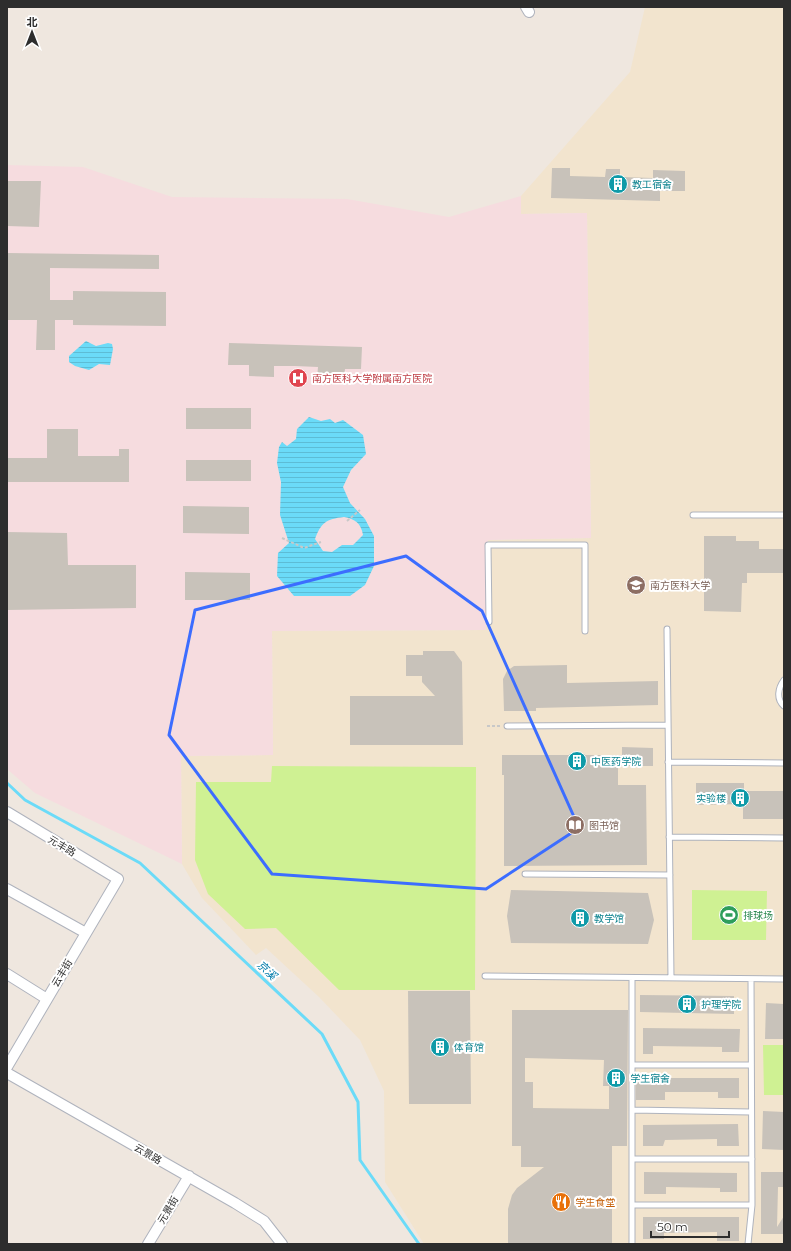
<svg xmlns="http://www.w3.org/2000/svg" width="791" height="1251" viewBox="0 0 791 1251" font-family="Montserrat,'Noto Sans SC',sans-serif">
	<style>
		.education { fill: #f2e4ce }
		.medical { fill: #f6dcdf }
		.pitch { fill: #cff193 }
		.water { fill: url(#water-rules); fill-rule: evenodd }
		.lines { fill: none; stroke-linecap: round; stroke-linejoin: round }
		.stream { stroke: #6bdbf8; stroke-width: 3 }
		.building { fill: #c8c2ba; fill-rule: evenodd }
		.service-casing { stroke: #afb3bd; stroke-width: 7 }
		.minor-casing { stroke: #afb3bd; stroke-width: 12 }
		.path { stroke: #c8c8c8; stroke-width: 2; stroke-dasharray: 3 2; stroke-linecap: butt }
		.service { stroke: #fff; stroke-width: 5 }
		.minor { stroke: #fff; stroke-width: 10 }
		.marked { fill: none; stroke: #3c6dff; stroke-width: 3; stroke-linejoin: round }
		.labels { text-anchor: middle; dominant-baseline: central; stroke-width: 4; stroke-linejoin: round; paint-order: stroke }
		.culture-label { font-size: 10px; fill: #0d838f; stroke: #fff; text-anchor: start }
		.health-label { font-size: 10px; fill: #be3a42; stroke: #fff; text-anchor: start }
		.education-label { font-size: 10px; fill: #785e54; stroke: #fff; text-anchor: start }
		.street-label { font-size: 10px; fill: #2d2d2d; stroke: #fff }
		.leisure-label { font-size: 10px; fill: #27864d; stroke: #fff; text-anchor: start }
		.food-label { font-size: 10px; fill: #c56008; stroke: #fff; text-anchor: start }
		.water-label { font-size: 11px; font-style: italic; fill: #037cab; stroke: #fff }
	</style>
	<defs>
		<pattern id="water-rules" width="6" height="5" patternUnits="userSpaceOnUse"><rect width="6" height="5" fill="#6bdbf8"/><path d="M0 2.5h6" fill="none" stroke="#5dbcd5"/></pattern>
	</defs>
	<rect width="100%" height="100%" fill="#efe7df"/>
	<path class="education" d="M645,7H784V1244H424L385,1182L384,1091L360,1040L319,997L266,948L256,955L202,898L182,864L181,756L273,755L272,631L486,630L488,540L591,538L587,213L521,214V196L630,72Z"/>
	<path class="medical" d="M7,165L83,167L172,197L347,199L449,217L521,196V214L587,213L591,538L488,540L486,630L272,631L273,755L181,756L182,864L35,793L7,769Z"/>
	<path class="pitch" d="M272,766L476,767L475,990H339L276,928L245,929L208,894L195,860L196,782H271Z
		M692,890L767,891L766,940H692Z
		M763,1045H784V1095H764Z"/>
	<path class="water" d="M86,341L96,346L108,343L112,344L113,349L110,365L99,364L89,370L75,366L69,362V356Z
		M309,417L321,421L330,419L335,423L343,420L363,435L366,454L351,470L343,487L350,503L365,519L374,536V566L365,585L350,596H294L277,576L278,553L289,543L280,515L281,482L277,463L279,447L282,442L287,446L296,439L297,429ZM344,517C355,519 361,523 363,535L353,545H342L332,552L323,551L315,539C321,523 326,519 344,517Z"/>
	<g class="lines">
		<path class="stream" d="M7,783L25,800L140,863L322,1034L358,1102L360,1160L419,1244"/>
	</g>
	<path class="building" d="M552,168H570V176L605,177L606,169H620V177L653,178V170L685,171V191H660V201L551,198Z
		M7,181H41L39,227L7,226Z
		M7,253L159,255V269L50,268V300H73V291L166,292V326L73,325V320H55V350H36L37,320H7Z
		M229,343L362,347L361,369H345L344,379L317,378L318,367L295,366H274V377L249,376V365H228Z
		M186,408H251V429H186Z
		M47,429H78V456H119V449H129V482H7V458H47Z
		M186,460H251V481H186Z
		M183,506L249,507V534L183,533Z
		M7,532L67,533L68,565H136V608L7,610Z
		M704,536H736V541H759V549H784V573H747V583H742L741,612L704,611Z
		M185,572L250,573V600H185Z
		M423,651H454L462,662L463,745H350V696H435L422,682V676H406V655H423Z
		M567,665V683L658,681V705L536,708V711H504L503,679L507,671L514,666Z
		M622,747L653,748V766H618V785H646L647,865L504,866V775H502V755H622Z
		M696,783H744V791H784V819H743V804L696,805Z
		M511,890L648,893L654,920L648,944L511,943L507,916Z
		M408,991H470L471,1104H409Z
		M640,995L734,996V1014L640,1012Z
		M766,1003L784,1004V1039H765Z
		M512,1010H628L627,1146H612V1243H508V1209L512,1195L517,1188L544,1167H521V1146H512ZM525,1058L604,1060L603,1086H609V1109L533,1108V1082H525Z
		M643,1028L740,1029L739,1052H722V1047L653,1046V1054H643Z
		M636,1078H739V1098H718V1092H665V1100H636Z
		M763,1111L784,1112V1150L762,1149Z
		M738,1124L739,1146H717V1139L665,1140L663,1146H643V1125Z
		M644,1172L737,1173V1192H720V1188L666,1187V1194H644Z
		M761,1172H784V1187H778L777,1227L784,1216V1234H761Z
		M643,1217H739V1241H717V1232L664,1233V1239H643Z"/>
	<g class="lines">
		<g class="service-casing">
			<path id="service" d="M693,515H784
				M489,622L488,545H585V631
				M667,629L671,978
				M784,680C778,688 776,699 784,706
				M507,726L668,725
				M668,762L784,763
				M669,837L784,838
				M525,874L670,875
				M485,976L784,979
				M632,978V1244
				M632,1065H751
				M632,1110L751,1112
				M632,1159H752
				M632,1205H752
				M748,1244L752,1205L751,979"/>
		</g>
		<g class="minor-casing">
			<path id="minor" d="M526,7L529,12
				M7,812L118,879L7,1067
				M7,889L86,933
				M7,974L47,999
				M7,1073L235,1203L264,1221L282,1244
				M148,1244L189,1176"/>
		</g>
		<path class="path" d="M347,521L360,510
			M282,538L304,548L321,542
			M487,726H500"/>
		<use href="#service" class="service"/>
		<use href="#minor" class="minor"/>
	</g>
	<path class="marked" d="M406,556L482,611L579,828L486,889L272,874L169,735L195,610Z"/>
	<defs>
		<g id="building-disc" transform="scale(1)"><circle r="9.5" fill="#0f9aa8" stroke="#fff"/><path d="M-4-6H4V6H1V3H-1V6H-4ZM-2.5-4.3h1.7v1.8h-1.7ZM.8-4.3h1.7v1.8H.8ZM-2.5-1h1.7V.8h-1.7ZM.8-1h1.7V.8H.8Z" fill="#fff"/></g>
		<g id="hospital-disc" transform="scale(1)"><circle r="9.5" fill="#e0444e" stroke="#fff"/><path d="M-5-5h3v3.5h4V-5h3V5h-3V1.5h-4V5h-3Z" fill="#fff"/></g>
		<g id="university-disc" transform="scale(1)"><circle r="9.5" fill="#8d6e63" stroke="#fff"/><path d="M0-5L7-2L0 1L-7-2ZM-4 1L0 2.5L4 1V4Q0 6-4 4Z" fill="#fff"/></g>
		<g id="library-disc" transform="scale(1)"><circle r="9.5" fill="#8d6e63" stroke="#fff"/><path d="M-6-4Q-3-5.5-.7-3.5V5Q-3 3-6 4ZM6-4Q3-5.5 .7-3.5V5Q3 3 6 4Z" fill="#fff"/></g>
		<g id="stadium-disc" transform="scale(1)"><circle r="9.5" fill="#2e9e5b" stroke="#fff"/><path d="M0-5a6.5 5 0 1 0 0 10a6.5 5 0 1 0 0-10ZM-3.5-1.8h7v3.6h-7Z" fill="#fff"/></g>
		<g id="restaurant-disc" transform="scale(1)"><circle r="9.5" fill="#e8710a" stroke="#fff"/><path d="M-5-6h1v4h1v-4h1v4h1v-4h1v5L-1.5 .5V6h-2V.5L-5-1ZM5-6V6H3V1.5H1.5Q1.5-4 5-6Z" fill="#fff"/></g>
	</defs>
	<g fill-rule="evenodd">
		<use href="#building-disc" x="618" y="184"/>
		<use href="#hospital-disc" x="298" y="378"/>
		<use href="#university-disc" x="636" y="585"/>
		<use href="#building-disc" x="577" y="761"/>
		<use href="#building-disc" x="740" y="798"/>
		<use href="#library-disc" x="575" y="825"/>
		<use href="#stadium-disc" x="729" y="915"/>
		<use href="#building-disc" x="580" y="918"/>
		<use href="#building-disc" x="687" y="1004"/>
		<use href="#building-disc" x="440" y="1047"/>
		<use href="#building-disc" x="616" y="1078"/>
		<use href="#restaurant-disc" x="561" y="1202"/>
	</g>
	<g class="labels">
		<g class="culture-label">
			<text x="632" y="184">教工宿舍</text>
			<text x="591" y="761">中医药学院</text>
			<text x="726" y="798" text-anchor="end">实验楼</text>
			<text x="594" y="918">教学馆</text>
			<text x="701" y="1004">护理学院</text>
			<text x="454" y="1047">体育馆</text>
			<text x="630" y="1078">学生宿舍</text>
		</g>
		<g class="health-label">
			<text x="312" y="378">南方医科大学附属南方医院</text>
		</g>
		<g class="education-label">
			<text x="650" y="585">南方医科大学</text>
			<text x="589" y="825">图书馆</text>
		</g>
		<g class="street-label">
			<text transform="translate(62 846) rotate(31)">元丰路</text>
			<text transform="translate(62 973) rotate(-59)">云丰街</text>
			<text transform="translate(148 1154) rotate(30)">云景路</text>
			<text transform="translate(168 1210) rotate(-59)">元景街</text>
		</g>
		<g class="leisure-label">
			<text x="743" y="915">排球场</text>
		</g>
		<g class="food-label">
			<text x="575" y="1202">学生食堂</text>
		</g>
		<g class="water-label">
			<text transform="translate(267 970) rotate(43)">京溪</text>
		</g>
	</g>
	<rect width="791" height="1251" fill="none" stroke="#2d2d2d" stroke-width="16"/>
	<g transform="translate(32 32)" stroke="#ffffff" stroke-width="3" paint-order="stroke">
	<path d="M0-3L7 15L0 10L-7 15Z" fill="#2d2d2d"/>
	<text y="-6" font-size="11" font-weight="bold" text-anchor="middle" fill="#2d2d2d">北</text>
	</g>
	<path d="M651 1231v6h78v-6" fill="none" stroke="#2d2d2d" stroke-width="2"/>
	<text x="657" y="1231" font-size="12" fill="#2d2d2d" stroke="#ffffff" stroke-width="3" paint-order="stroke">50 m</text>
</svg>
